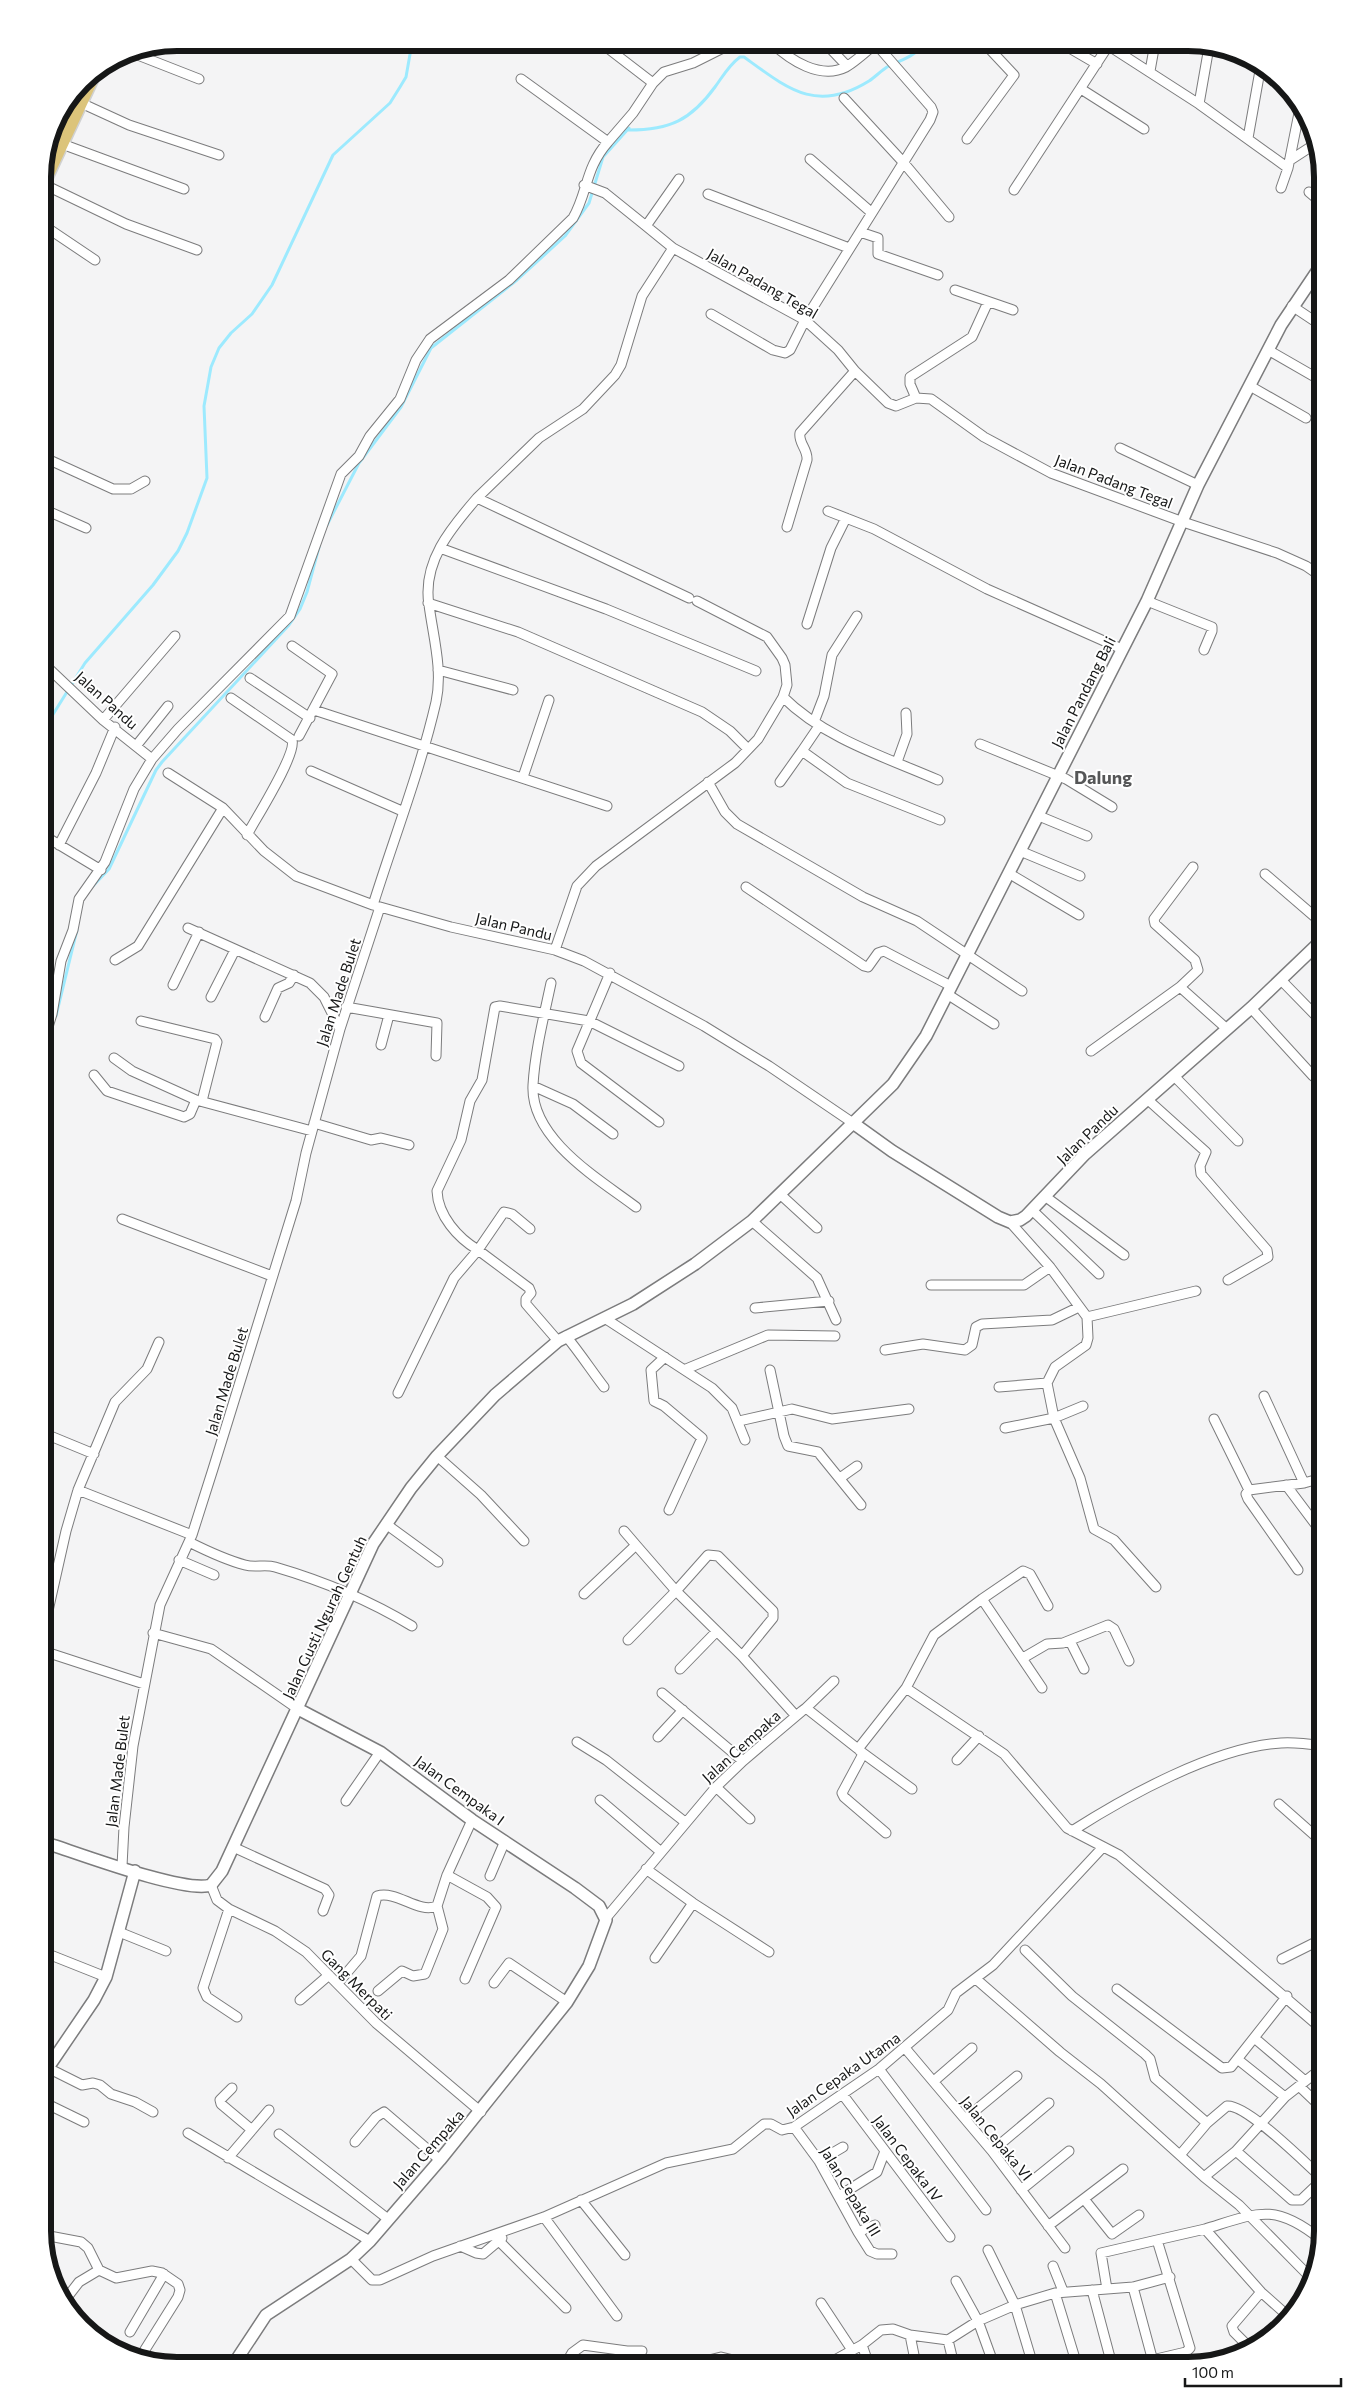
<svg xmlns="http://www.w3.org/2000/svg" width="1365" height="2408" viewBox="0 0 1365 2408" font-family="Commissioner,sans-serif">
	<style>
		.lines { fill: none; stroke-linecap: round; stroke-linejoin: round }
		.stream { stroke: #9deafe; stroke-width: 3 }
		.street-casing { stroke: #7c7c7d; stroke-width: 11 }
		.secondary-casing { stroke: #7c7c7d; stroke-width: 14 }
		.primary-casing { stroke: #d0d1d1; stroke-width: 15 }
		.street { stroke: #fff; stroke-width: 9 }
		.secondary { stroke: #fff; stroke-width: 11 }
		.primary { stroke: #dcc47a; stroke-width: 12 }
		.labels { text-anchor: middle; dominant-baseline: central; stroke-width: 4; stroke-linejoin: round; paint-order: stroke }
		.street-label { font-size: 15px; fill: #161717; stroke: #fff }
		.quarter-label { font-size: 18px; font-weight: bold; fill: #555657; stroke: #fff }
		.rim { fill: none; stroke: #161717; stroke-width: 6 }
	</style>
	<rect width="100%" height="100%" fill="#f4f4f5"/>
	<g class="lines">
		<path class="stream" d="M629,130C670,130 691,120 715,87C723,76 729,65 740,57H744C787,88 816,114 869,81C875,77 881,71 887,67C905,58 911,59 925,43
			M327,525L359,463L401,407L431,348L517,280L565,236L589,203L603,157L629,128
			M43,736L52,716L85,663L153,585L178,551L187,533L207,478L204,406L211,367L219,348L231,333L252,314L272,285L333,155L390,103L400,87L406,77L412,43
			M92,887L109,869L156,770L162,762L289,625L300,609L307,592L319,547
			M56,1016L77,930
			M43,1057L47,1044"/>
		<g class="street-casing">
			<path id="street" d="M601,43L653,83
				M772,43C790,60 820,80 846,67C856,61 867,51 876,43
				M825,43L847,66
				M1061,43L1097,64
				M1109,46L1199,104L1288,168L1300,108
				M130,52L199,79
				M1150,71L1155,43
				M521,79L608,142L633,113L653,83L664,72L693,63L733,43
				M1081,89L1144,129
				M844,98L903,162L949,217
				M81,103L129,125L219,155
				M1199,104L1209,47
				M52,128L66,136
				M1248,138L1261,65
				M967,139L1014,75L984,43
				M62,144L184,189
				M810,159L872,213
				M1292,159L1315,144
				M679,179L646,226L673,248L805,320L838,350L855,371L888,403L896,406L916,398L931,399L984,437L1051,473L1183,522L1277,553L1306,566L1322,577
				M43,184L126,224L197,250
				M584,185L605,193L646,226
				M1281,188L1288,168
				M1014,190L1110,43
				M1309,192L1322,203
				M708,194L849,248
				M43,225L95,260
				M860,232L878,238V254L938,275
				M955,290L1013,310
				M1292,306L1322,326
				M711,314L773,350L785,353L790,350L805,320L930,120L933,112L931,107L875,43
				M1268,350L1322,381
				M1250,386L1306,418
				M916,398L910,384V377L972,337L988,302
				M1120,448L1198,485
				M43,457L113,489H131L145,481
				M477,498L539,438L583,409L615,375L621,365L642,296L673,248
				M43,509L86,528
				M828,511L874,529L987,589L1122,649
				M787,527L807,460C808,449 798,443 800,433L855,371
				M440,548L606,609L756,671
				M1147,601L1212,627V631L1204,650
				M428,603L518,632L702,712L730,731L748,749
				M807,624L831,548L846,518
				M292,646L332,674L299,736
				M43,663L103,720L152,759
				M438,670L513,690
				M250,678L310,718
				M783,697C824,738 885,757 938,780
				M231,698L292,740C297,754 256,818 247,835
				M314,710L607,806
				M103,720L175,636
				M814,722L824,696L832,655L857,616
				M819,726L802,751L847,783L940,820
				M980,744L1066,779L1112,807
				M136,746L168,706
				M897,762L907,734L906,713
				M311,771L402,811
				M168,773L223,808L264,851L296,876L373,905L451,927L555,950L584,961L704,1026L769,1066L853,1123
				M523,777L549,700
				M708,782L725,812L737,824L863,897L917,921L1022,991
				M780,782L802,751
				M1039,816L1087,836
				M43,835L101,870
				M59,845L96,773L115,727
				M1020,851L1080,876
				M1010,874L1079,915
				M1265,874L1322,923
				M746,887L864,966L868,967L878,953L884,951L951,986
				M373,905C394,838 420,771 436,702C443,670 433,636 429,605C422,562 451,528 477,498L689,598
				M188,928L310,983L324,997L340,1029
				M555,950L577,886L596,866L735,763L758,739L783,697L787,685L785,665L782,658L767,637L697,601
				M115,960L138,946L223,808
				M610,973L577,1051L581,1063L659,1122
				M43,977L56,982
				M1282,981L1322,1022
				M551,983C544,1016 535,1051 533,1085C530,1139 599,1179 636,1207
				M173,985L199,932
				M1180,987L1227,1029
				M947,994L994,1024
				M211,997L235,950
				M346,1007L437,1023L436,1056
				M1251,1008L1313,1076L1322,1083
				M265,1017L278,988L289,983L294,975
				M141,1021L215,1039L217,1042L202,1101
				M43,1043L52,1014L61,961L73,930L79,899L105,862L134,789L152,759L178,729L290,616L341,474L359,456L370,436L400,399L416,360L430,339L509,280L573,218C588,192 585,168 608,142
				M381,1045L389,1015
				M1091,1051L1180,987L1198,970L1195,960L1155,924L1154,919L1193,867
				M114,1058L132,1071L196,1100L312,1131
				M94,1075L107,1091L184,1117L190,1114L196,1100
				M1174,1076L1238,1141
				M533,1086L573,1104L613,1134
				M1147,1099L1206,1152L1200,1166L1201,1174L1267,1250L1268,1257L1228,1280
				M314,1123L371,1140L381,1138L409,1145
				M781,1195L817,1228
				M1046,1197L1124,1255
				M1032,1210L1099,1274
				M122,1219L272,1276
				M752,1221L817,1278L836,1320
				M1010,1222L1050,1267L1087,1317L1088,1338L1086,1345L1055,1367L1047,1383L1054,1418L1080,1478L1094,1529L1114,1540L1156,1587
				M530,1229L512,1214L504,1212L478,1250C458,1238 438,1216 437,1191L461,1140L470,1101L482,1080L495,1007L500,1006L589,1021L679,1066
				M1322,1277V1279
				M931,1285H1024L1050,1267
				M755,1308L829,1301
				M1087,1317L1196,1291
				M606,1319L712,1388L732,1408L745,1440
				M566,1336C580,1353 591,1370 604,1387
				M885,1350L923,1344L965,1350L972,1345L976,1327L982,1324L1052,1320L1079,1307
				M665,1357L651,1370L654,1401L664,1406L702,1438L669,1510
				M686,1369L768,1335L835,1336
				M770,1370L784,1436L788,1446L818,1452L861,1505
				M999,1387L1047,1383
				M398,1393L454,1278L478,1250L529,1288L531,1293L526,1299V1304L558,1341
				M1264,1396L1304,1483
				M43,1402L48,1394
				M1214,1419L1249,1490
				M739,1421L792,1409L832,1419L909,1409
				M1005,1428L1054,1418L1083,1406
				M43,1433L94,1454
				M437,1456L481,1495L524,1541
				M840,1478L857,1466
				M1286,1485L1322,1533
				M78,1490L192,1535
				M386,1524L438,1562
				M624,1531L636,1545
				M189,1542C207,1551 226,1560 245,1565C255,1568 265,1564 275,1567C323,1581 369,1600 412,1626
				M179,1560L214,1575
				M1298,1570L1248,1499L1246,1494L1249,1490L1304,1483L1322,1478
				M584,1594L636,1545L676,1591L628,1640
				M982,1599L1023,1571L1030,1574L1048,1606
				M43,1633L66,1531L78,1490L115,1402L147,1369L159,1342
				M153,1633L211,1649L298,1709
				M1070,1641L1084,1669
				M43,1651L144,1684
				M742,1656L773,1618V1611L718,1556L708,1555L676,1591L742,1656L796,1716
				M1023,1658L1047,1644L1063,1643L1108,1625L1114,1629L1129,1661
				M680,1669L716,1632
				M906,1688L1004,1754L1067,1828L1119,1855L1322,2029
				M662,1693L743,1761
				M806,1708L834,1681
				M658,1737L683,1710
				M577,1742L606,1760L685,1822
				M860,1751L912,1789
				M863,1754L842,1793L844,1797L886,1833
				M957,1760L979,1736
				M1318,1774L1322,1778
				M716,1787L750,1819
				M600,1800L661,1852
				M346,1801L380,1752
				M1279,1804L1322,1842
				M1072,1831C1127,1796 1215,1747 1281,1743C1295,1742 1309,1744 1322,1746
				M233,1847L325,1889L329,1895L323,1911
				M122,1866L124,1827L133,1746L160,1605L192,1535L213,1469L296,1201L306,1153L340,1029L380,907
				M646,1869L693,1903L769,1952
				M447,1875L487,1897L496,1907L465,1979
				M490,1876L505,1841
				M211,1885L217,1900L229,1909L275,1931L306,1952L376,2023L481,2112
				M229,1909L203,1988L207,1997L237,2017
				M606,1918L716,1787L743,1761L802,1711L806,1708L858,1749L906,1688L934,1635L982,1599L1042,1688
				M119,1932L166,1951
				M1025,1950L1072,1996L1145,2054L1150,2059L1155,2078L1207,2123L1227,2106C1247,2104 1306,2164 1322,2178
				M43,1952L106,1977
				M655,1958L693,1903
				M1282,1959L1322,1939
				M976,1979L1060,2052L1101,2084L1204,2177L1236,2151L1285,2097L1322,2068
				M338,1983L361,1956L377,1896C397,1890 418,1914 437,1906L447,1875L472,1820
				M494,1983L509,1963L567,2002
				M1117,1989L1222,2068L1231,2067L1287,1996
				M378,1991L402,1971L413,1976L425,1974L443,1929L437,1906
				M300,2000L329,1975
				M1258,2041L1305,2081
				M905,2048L992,2151L1065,2248
				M1241,2062L1285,2097
				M48,2068L82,2085L93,2083L100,2085L111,2094L135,2102L153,2112
				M879,2069L986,2210
				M934,2081L972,2048
				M1299,2086L1322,2108
				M232,2088L220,2100L221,2104L252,2130
				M843,2095L950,2237
				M43,2102L84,2122
				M965,2119L1017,2076
				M794,2127L819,2161L858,2232L870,2251L877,2254H892
				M188,2133L370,2241
				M279,2134L388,2219
				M355,2142L376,2117L384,2112L440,2160
				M992,2151L1049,2103
				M1236,2151L1292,2200H1301L1322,2180
				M1180,2155L1207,2123
				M228,2158L269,2110
				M819,2161L843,2147
				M1204,2177L1239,2205L1309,2276
				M1021,2190L1069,2151
				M839,2196L877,2172L885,2151
				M1084,2199L1112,2234L1139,2215
				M581,2200L625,2255
				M544,2217L617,2316
				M1048,2226L1123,2169
				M858,2232L875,2225
				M44,2235L81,2242L88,2248L99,2270L116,2278L152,2271L162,2273L178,2284L180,2290L178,2297L141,2356
				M1157,2240L1205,2229
				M499,2241L566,2308
				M460,2246L476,2253L483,2254L502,2238
				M988,2250L1015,2305L1033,2365
				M351,2259L372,2280H380L433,2256L544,2217L666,2163L733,2149L764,2124H771L782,2130L794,2127L879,2069L948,2010L956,1993L993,1965L1103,1847
				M1053,2266L1063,2291
				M956,2281L978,2321L994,2365
				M1133,2287L1154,2365
				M1107,2289L1101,2253L1157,2240L1190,2348L1186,2352L1131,2365
				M1092,2290L1112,2365
				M1055,2293L1077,2365
				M65,2300L79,2282L99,2270
				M821,2303L852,2350
				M1288,2316L1261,2292L1205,2229C1257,2213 1274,2202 1320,2239
				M130,2332L164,2274
				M910,2335L916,2365
				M948,2340L954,2365
				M862,2345L869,2365
				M1249,2347L1234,2332L1232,2326L1261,2292
				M1186,2352L1189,2365
				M578,2364L579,2365
				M565,2365L572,2353L583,2345L627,2351H642
				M689,2365L721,2357L754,2365
				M815,2365L831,2362L862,2345L881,2330L893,2329L910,2335L948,2340L978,2321L1015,2305L1055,2293L1133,2287L1170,2277"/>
		</g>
		<g class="secondary-casing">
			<path id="secondary" d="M853,1123L893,1084L926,1036L1147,601L1198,485L1281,325L1322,264
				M43,1842C75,1852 185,1894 211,1885L222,1871L373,1544L411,1488L437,1456L495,1395L558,1341L633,1304L695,1264L752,1221L853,1123L892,1151L998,1217L1010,1222L1020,1220L1026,1216L1085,1154L1251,1008L1322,940
				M43,2075L94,2000L106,1977L135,1871
				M233,2365L266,2315L351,2259L370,2241L440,2160L567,2002L589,1966L606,1920L599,1906L575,1888L472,1820L380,1752L298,1709"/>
		</g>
		<g class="primary-casing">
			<path id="primary" d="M43,185L95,73"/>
		</g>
		<use href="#street" class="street"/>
		<use href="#secondary" class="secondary"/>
		<use href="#primary" class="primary"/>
	</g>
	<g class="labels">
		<g class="street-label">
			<text transform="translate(763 283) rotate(30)">Jalan Padang Tegal</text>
			<text transform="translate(1114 481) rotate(21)">Jalan Padang Tegal</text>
			<text transform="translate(1083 692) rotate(-63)">Jalan Pandang Bali</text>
			<text transform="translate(107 700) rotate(42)">Jalan Pandu</text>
			<text transform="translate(514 926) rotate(13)">Jalan Pandu</text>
			<text transform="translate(338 992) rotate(-72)">Jalan Made Bulet</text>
			<text transform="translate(1087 1134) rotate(-44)">Jalan Pandu</text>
			<text transform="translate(226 1381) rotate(-73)">Jalan Made Bulet</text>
			<text transform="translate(324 1617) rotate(-65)">Jalan Gusti Ngurah Gentuh</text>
			<text transform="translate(741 1746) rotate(-42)">Jalan Cempaka</text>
			<text transform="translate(117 1771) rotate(-83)">Jalan Made Bulet</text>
			<text transform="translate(460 1790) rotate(36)">Jalan Cempaka I</text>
			<text transform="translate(357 1984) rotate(45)">Gang Merpati</text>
			<text transform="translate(843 2074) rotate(-35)">Jalan Cepaka Utama</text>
			<text transform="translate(997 2138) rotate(51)">Jalan Cepaka VI</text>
			<text transform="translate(428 2149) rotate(-49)">Jalan Cempaka</text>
			<text transform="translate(908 2158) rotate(53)">Jalan Cepaka IV</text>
			<text transform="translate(851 2191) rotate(59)">Jalan Cepaka III</text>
		</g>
		<g class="quarter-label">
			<text x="1103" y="777">Dalung</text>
		</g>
	</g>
	<path d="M0 0H1365V2408H0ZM177 51H1188A126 126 0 0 1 1314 177V2231A126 126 0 0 1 1188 2357H177A126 126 0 0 1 51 2231V177A126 126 0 0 1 177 51Z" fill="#fff" fill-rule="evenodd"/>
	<path class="rim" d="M177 51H1188A126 126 0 0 1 1314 177V2231A126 126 0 0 1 1188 2357H177A126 126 0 0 1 51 2231V177A126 126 0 0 1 177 51Z"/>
	<path d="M1185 2378v8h156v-8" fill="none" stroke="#161717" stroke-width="2.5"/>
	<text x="1192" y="2378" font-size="15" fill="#161717" stroke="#ffffff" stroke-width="4" paint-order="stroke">100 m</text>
</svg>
